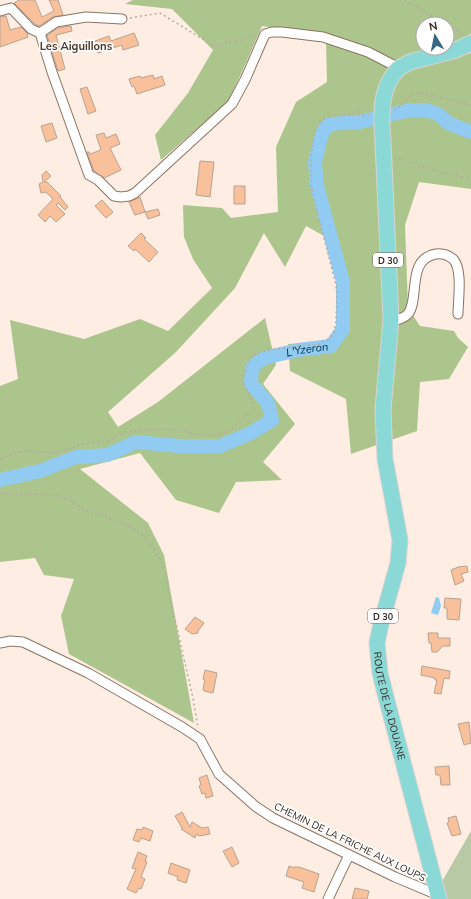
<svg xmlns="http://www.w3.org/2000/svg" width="471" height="899" viewBox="0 0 471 899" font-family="Mulish,sans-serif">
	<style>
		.green { fill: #b8c9a6 }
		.forest { fill: #abc58c }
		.water { fill: #91cbf2 }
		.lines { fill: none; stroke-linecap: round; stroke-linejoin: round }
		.river { stroke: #91cbf2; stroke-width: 14 }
		.building { fill: #f8c09b; stroke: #bba191 }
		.street-casing { stroke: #8b7363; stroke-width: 11 }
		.primary-casing { stroke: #d6d4d3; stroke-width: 17 }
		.path { stroke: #b7a9a0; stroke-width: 1.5; stroke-dasharray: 2 3; stroke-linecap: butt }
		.street { stroke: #fff; stroke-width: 9 }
		.primary { stroke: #8bd9d6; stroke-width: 15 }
		.primary-bridge-casing { stroke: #d6d4d3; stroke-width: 17; stroke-linecap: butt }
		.primary-bridge { stroke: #8bd9d6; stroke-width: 15 }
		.labels { text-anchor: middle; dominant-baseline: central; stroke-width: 3.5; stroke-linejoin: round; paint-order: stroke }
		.shield { fill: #fff; stroke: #706864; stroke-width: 1 }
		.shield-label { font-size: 9px; font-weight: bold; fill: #322822 }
		.street-label { font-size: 10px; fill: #322822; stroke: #fff }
		.neighbourhood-label { font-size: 11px; font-weight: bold; fill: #4b3628; stroke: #fff }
		.water-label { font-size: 11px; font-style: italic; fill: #002e48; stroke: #fff }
	</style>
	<rect width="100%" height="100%" fill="#fdede2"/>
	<path class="green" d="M471,831V899H444L440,885Z"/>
	<path class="forest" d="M133,0H471V33L464,40L447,45V24H423V48H435L393,64L326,35L262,26L229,101L161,160L155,135L188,93L213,50L172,9L125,4Z
		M326,43L367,54L391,66L418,65L471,53V189L419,182L405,225L408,308L420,326L454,331L458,338L468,347L449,379L420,382L417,431L351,454L346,399L290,371L288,344L329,342L339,328V284L328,238L306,226L285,267L264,233L235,288L176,352L108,412L118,427L158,402L265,318L276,365L263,384L295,424L263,462L282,480L236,482L219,513L176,500L140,453L80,469L148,523L164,555L194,723L69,654L61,616L74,579L44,575L35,558L0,562V565V386L18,379L10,320L84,339L140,319L168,331L212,288L193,259L184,237L183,205L222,208L231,218L278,212L276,147L296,102L327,82Z"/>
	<path class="water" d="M436,597L439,598L441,606L438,615L431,613Z"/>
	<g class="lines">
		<path class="river" id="s1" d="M0,480L40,471L76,457L107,455L136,442L180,446H220L251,433L272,420L268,403L251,384L252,367L264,358L298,350L331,346L343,329V282L317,186L315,162L320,141L323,131L330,124L360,122L410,110H426L438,114L448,123L471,132"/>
	</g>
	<path class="building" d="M19,0H35L42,17L54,11L49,0H58L63,15L53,17L39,26L35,24L14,3Z
		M6,16L10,30L21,27L27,33L28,37L0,47V17Z
		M71,26L72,31L56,35L65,69L58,71L47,35L58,28Z
		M134,33L139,45L123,50L122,45L98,53L95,41L109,36L111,41Z
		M153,75L154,79L162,76L165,85L137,94L134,86L132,87L129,79L140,76L141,78Z
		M87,87L96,111L88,114L80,89Z
		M52,123L57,138L46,142L41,126Z
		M104,133L106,138L116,134L120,144L110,148L121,170L104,178L94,171L87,152H89L90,154L101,150L96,135Z
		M200,161L214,162L210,197L196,195Z
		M46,171L51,176L44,182H47L61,196L60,197L68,207L65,210L58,203L56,205L65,214L56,222L50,216L45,222L38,215L53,199L46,192L41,193L39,184L43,182L42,175Z
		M234,186H245V204H234Z
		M140,197L145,212L135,215L129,202Z
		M102,200L113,212L106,218L95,206Z
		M158,209L160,215L148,219L145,212Z
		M141,233L146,238L144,239L158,252L149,262L135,249L134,251L128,246Z
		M467,566L468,572L461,574L464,581L455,585L451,570L458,567Z
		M445,598L461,599L459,620L447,619V608H444Z
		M195,617L204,623L198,631V633L192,634L185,629Z
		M428,633H438V638H450V646H443L437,652H432L431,643H429Z
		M422,666L450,671L449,679L444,678L441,694L434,693L437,680H435V678L421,675Z
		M205,670L217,673L213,693L204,691L203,689L205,680L203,679Z
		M469,722L471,743L464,745L458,724Z
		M449,766L450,785H441L440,775H436L435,767Z
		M207,775L213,796L206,798L205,793L202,794L199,786L201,785L199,778Z
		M182,812L190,827L192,822L202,828L208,827L210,834L199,836L196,834L195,838L181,829L182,828L175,816Z
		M456,816L461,834L452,836L447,823L449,822L448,818Z
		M143,827L153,831L150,841L141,838L139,842L133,840L137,829L142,830Z
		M232,847L239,863L232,867L223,851Z
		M138,852L147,856L145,861L147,862L141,877L145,879L141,889L139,888L136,893L127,889L136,869L132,868Z
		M171,863L190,870L186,883L177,880L178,877L168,873Z
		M289,866L294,868V867H299L319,874L314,892L302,888L304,882L286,876Z
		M355,888L369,891L367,899H352Z"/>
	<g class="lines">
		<g class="street-casing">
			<path id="street" d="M0,11L11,8L31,29L40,33L52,72L89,175L98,180L114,196L121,197L129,196L135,193L232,104L245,80L265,34L272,32H282L323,37L368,52L399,68
				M40,33L56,22L86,17L122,19
				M391,320C397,320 403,319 408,314C420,299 406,259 436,254C442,253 448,255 453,259C463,269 458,300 458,314
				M0,643L10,641L23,642L88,673L182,727L200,739L219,774L255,806L273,818L395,877L438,895
				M328,899L349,855"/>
		</g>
		<g class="primary-casing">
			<g id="primary">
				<path d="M399,68L410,62L456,50L471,43"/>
				<path id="s2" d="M383,142L391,320L383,409L385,459L400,540L398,563L381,624L377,643L380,673L386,697L439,899"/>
			</g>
		</g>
		<path class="path" d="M404,0L446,24
			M130,18L160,13L214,46L256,36
			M447,25L462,34
			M394,110C402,108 407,98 413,92L421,93L471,105
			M353,113L365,116L371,115
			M394,157L440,172L471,179
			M0,459L14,453L28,451L56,453L82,444L109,441L124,432L160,429L179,430L197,434L215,436L231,430L238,422L248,415L254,409L249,394L242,381L252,355L268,350L319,344L327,340L334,333L336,321L337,296L336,285L313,195C310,179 308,128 324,119C332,115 342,116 351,114C358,112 364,109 371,107
			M0,493C19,497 39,492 58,496C69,498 78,507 88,511C94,514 100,515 105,517C136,527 150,535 163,567L193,698L198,728"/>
		<use href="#street" class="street"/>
		<use href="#primary" class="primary"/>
		<g class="primary-bridge-casing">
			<path id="primary-bridge" d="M383,142C381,115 379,88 399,68"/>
		</g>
		<use href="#primary-bridge" class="primary-bridge"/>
	</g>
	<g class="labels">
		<g class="shield">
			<rect x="373" y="253" width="30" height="14" rx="3"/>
			<rect x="368" y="609" width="30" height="14" rx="3"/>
		</g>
		<g class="shield-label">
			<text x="388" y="260">D 30</text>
			<text x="383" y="616">D 30</text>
		</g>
		<g class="street-label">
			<text stroke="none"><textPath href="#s2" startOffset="570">ROUTE DE LA DOUANE</textPath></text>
			<text transform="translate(350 842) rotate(26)">CHEMIN DE LA FRICHE AUX LOUPS</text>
		</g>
		<g class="neighbourhood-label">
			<text x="76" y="46">Les Aiguillons</text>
		</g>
		<g class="water-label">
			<text stroke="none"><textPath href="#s1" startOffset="404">L'Yzeron</textPath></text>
		</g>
	</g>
	<g transform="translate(435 36) rotate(350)"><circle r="19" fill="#ffffff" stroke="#ada9a7"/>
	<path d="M0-3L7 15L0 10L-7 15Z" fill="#346884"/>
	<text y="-6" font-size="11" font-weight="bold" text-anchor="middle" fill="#322822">N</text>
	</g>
</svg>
